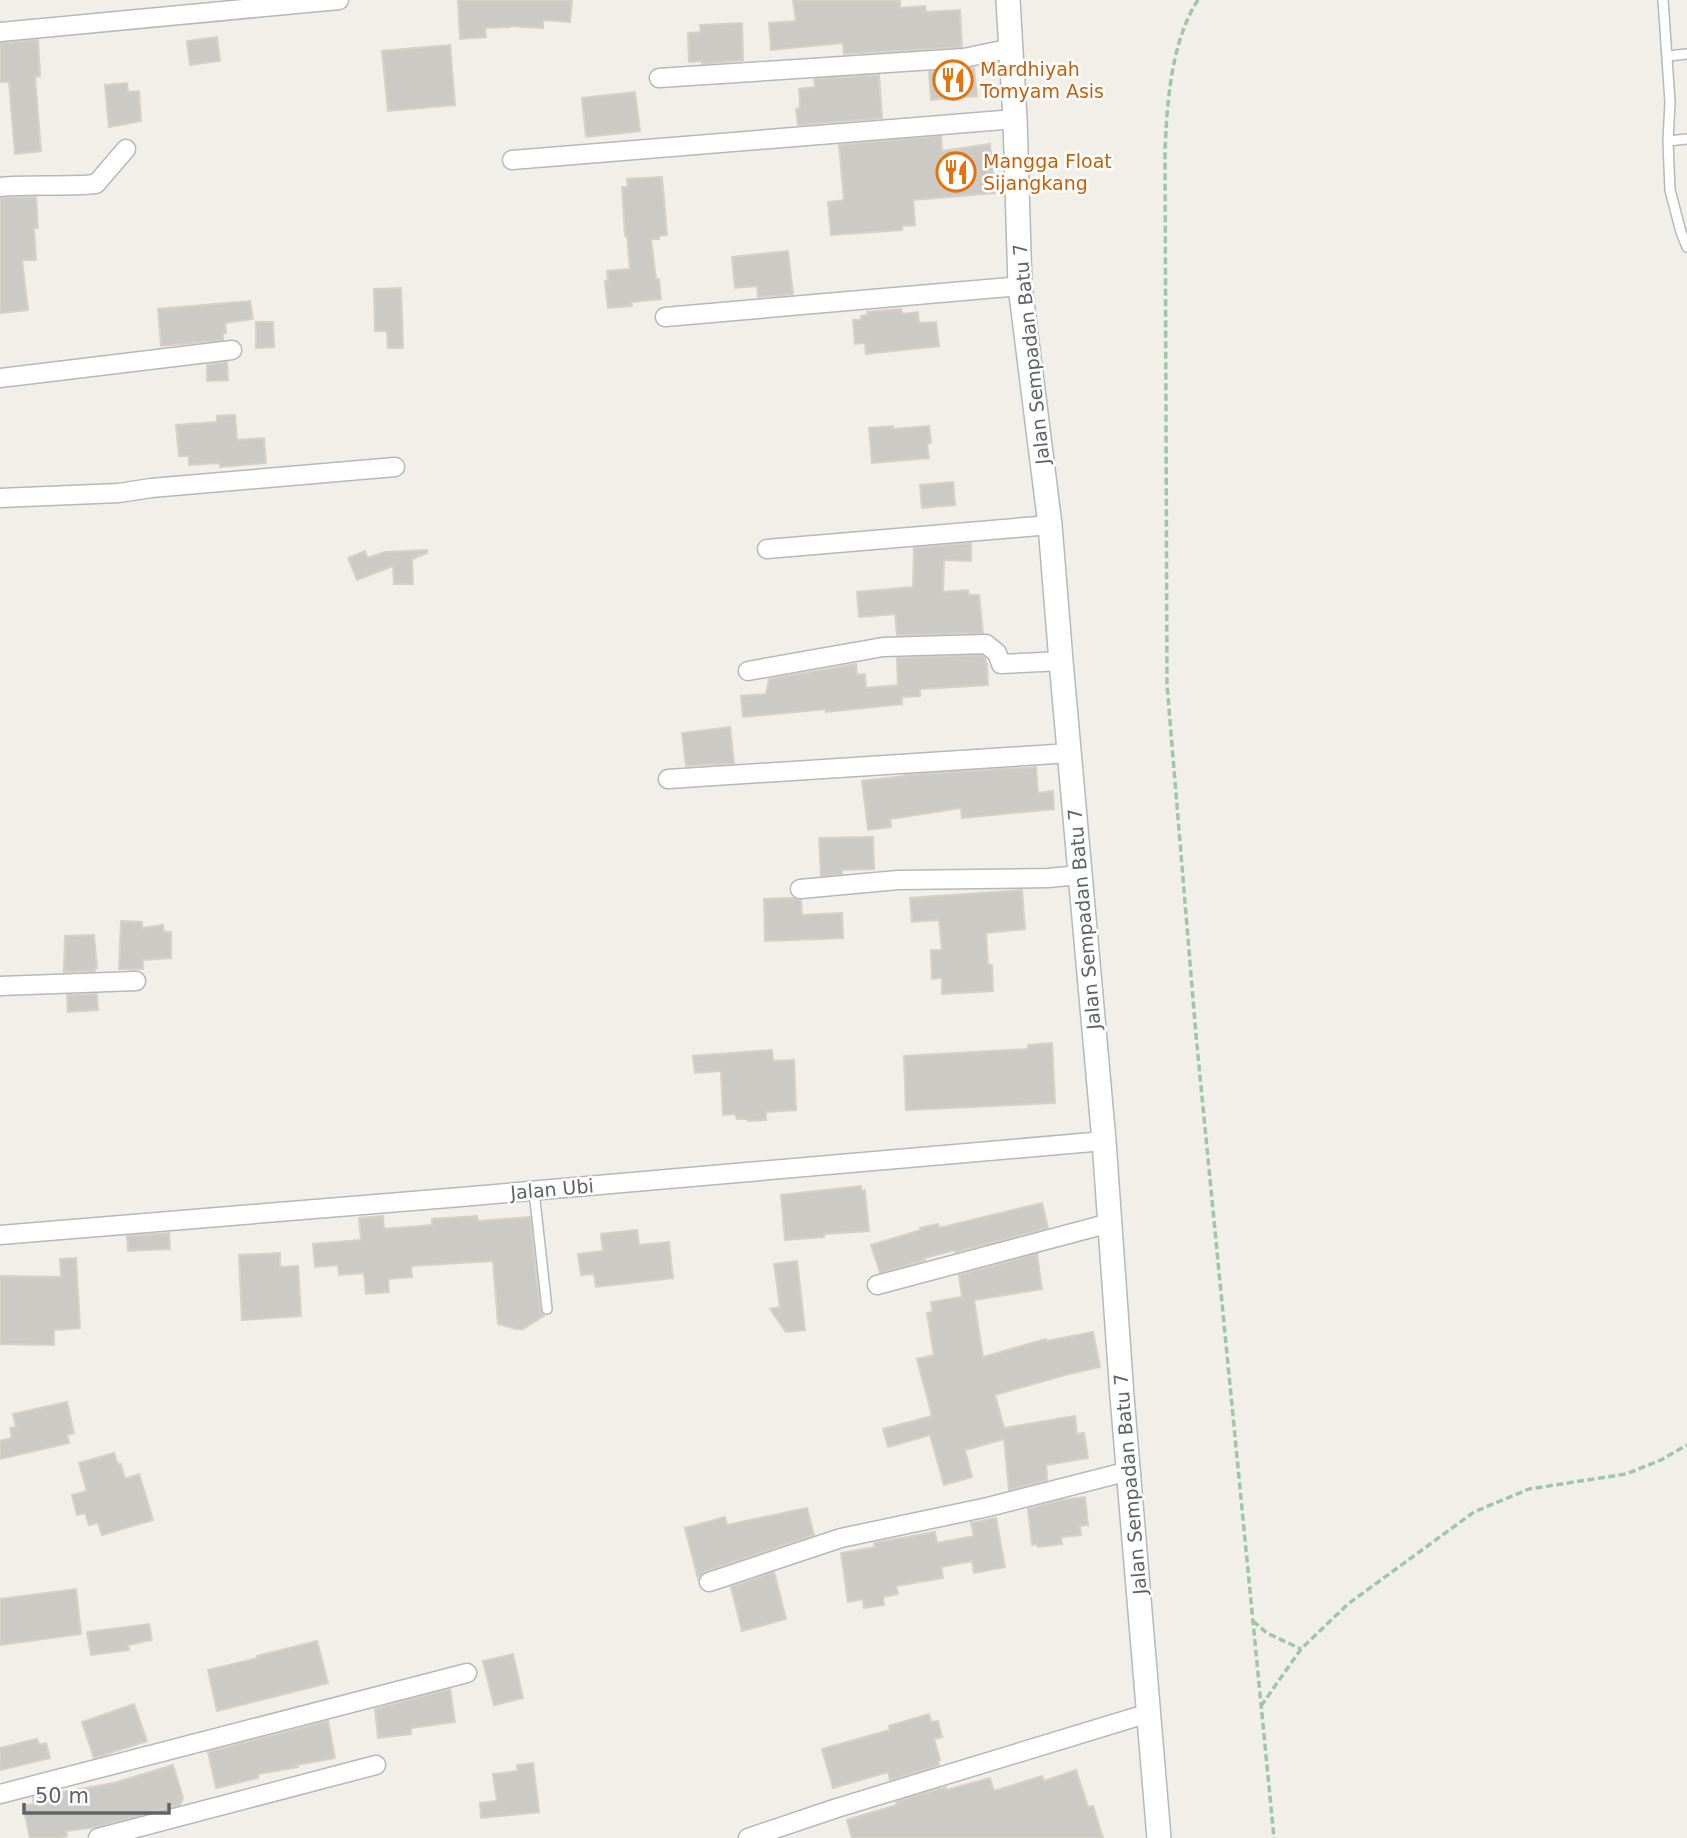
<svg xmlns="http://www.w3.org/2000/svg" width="1687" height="1838" viewBox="0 0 1687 1838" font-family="'DejaVu Sans',sans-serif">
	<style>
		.building { fill: #cccac5; stroke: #d6d1c6; stroke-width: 2 }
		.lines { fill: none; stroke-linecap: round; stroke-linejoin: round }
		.service-casing { stroke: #b5b8bc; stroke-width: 12 }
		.minor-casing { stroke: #b5b8bc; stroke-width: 21 }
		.tertiary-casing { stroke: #b5b8bc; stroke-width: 26 }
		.path { stroke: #9cc7a9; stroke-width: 3.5; stroke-dasharray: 7 3.5; stroke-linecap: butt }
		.service { stroke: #fff; stroke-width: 9 }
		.minor { stroke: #fff; stroke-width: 18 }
		.tertiary { stroke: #fff; stroke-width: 23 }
		.labels { text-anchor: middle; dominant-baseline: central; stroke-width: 5; stroke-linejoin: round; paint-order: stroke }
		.food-label { font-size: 19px; fill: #c56008; stroke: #fff; text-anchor: start }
		.street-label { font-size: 19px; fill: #5f6368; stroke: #fff }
	</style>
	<rect width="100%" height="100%" fill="#f1efe8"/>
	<path class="building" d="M458,0H572L570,22L543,20V28L509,26V27L485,28L486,37L460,39Z
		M793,0H900V8L925,6L926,12L960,10L962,47L844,54L843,43L771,50L769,23L796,21Z
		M742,23L743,60L702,64V61L689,62L688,33L701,32L700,25Z
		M217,37L220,61L190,65L187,41Z
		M38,40L40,76L35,77L41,151L15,154L9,82H0V43Z
		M450,45L455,105L388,111L382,51Z
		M974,68L977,96L931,100L929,72Z
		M879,75L882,118L798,125L796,109L800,108L799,89L815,87L814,79Z
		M127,83L128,92L139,91L141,121L109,127L105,85Z
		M635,92L640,131L586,137L582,98Z
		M941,136L942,151L990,144L995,193L913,200L915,225L902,226V230L831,235L828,202L844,200L839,145Z
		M662,177L667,235L659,236V239H651L656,279H659L661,299L631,302L632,306L608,308L605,281H608L607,271L630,269L627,236H625L622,187H628L627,179Z
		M36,197L38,228H34L36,260H22L28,310L0,313V198Z
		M788,251L793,294L758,297L757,286L735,288L732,257Z
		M401,288L403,348H388L387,331H375L374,289Z
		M250,301L253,319L225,323L226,333H223V340L161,346L158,309Z
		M901,309L902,314L918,312L919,323L936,322L939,346L866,354L865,343L855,344L853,320H861V316L868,315L867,312Z
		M256,322H273L274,347L256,348Z
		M227,362L228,380L207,381V365Z
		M235,415L237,440L264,438L266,463L220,467V463L189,465V456H179L176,425L217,422V416Z
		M893,426V429L929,426L931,443L927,444L929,458L872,463L869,428Z
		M953,482L955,505L922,508L920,485Z
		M971,543V561L944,560L943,592L968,590L969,595H979L983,633L897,635L895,614L859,617L857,592L913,587L914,548Z
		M427,550V553L412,559L413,584H394L393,566L357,580L348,558L365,551L367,558L385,552Z
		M982,655L985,658L986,664H987L988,685L920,689V696L902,697V704L826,712V709L743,717L741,696L766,694L769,679L856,664L857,675L865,674L866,688L898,685L897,658Z
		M730,727L734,763L686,766L682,733Z
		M1036,767L1038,793L1053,791L1054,809L962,818L961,808L890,819L891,827L868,830L862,781L905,776V775Z
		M873,837L874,869L842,870V874L821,876L819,838Z
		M1022,890L1025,929L986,933L988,965H992L993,991L942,994V978L932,979L931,950H942L939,920L912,922L910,898Z
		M793,898L801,900L802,915L842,913L843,938L765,941L764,899Z
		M121,921L142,922V928L163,925L164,932H171V958L143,960V969H119Z
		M94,935L97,968H95V971L64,972L65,936Z
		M97,994L98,1010L68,1012L67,995Z
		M1052,1043L1055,1103L906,1110L904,1056L1028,1049V1045Z
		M772,1050L773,1061L794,1060L796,1110L766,1112V1120L748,1121V1119H737L735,1114L723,1115L721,1071L695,1073L693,1056Z
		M861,1186V1191L865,1190L869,1231L824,1234V1237L785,1240L781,1195Z
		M1042,1203L1048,1228L955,1252V1250L924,1258L925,1260L880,1273L871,1245L921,1230L920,1228L938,1224L939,1228Z
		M383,1216L384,1229L432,1225V1219L477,1216L478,1221L530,1217L540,1310L544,1316L523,1329H516L498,1324L493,1261L411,1266L412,1277L388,1279L389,1292L366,1294L364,1273L339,1275L338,1265L315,1267L313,1244L361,1240L359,1218Z
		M637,1230L639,1245L669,1242L673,1278L596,1287L594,1274L581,1275L578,1254L603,1251L601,1234Z
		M169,1233L170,1249L128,1251L127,1236Z
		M280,1253V1267L298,1266L301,1316L242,1320L239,1255Z
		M1037,1254L1042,1289L974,1300L983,1357L1046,1339L1047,1341L1093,1332L1100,1367L1069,1374L995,1395L1004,1428L1075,1416L1077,1434L1084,1433L1088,1458L1046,1465L1047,1480L1009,1490L1004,1439L965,1450L972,1477L944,1485L930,1435L888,1447L883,1429L932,1416L917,1359L934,1355L927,1313L933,1312L931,1302L962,1297L959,1275Z
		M76,1258L80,1328L54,1330V1345L0,1344V1276L61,1277L60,1259Z
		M797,1261L805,1330L786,1332L770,1309L780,1307L774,1264Z
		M67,1402L74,1433L67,1435L69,1443L0,1459V1441L12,1438L10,1428L16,1427L13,1414Z
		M114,1453L118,1465L121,1464L125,1479L139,1474L153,1520L102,1535L98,1523L89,1525L85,1513L77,1515L72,1495L87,1491L79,1463Z
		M1085,1497L1088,1525L1080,1526L1081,1535L1061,1537L1062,1544L1038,1547L1037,1544L1032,1545L1028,1509L1062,1500Z
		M807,1508L814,1535L705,1571L698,1579L685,1528L725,1517L727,1525Z
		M996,1518L1005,1567L974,1573L972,1561L941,1567L943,1578L896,1586L898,1594L883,1597L884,1605L864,1608L863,1599L848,1602L841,1553L875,1547L874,1543L935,1532L937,1543L974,1536L971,1523Z
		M774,1572L786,1619L742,1631L731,1587Z
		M76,1589L81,1634L0,1645V1599Z
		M149,1624L152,1640L128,1645L129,1650L91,1655L87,1632Z
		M317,1641L328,1683L217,1711L208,1670L258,1658L257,1656Z
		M513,1654L523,1698L494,1705L483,1661Z
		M450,1689L455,1722L411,1728V1734L378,1738L375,1709Z
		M134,1704L147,1741L94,1758L82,1722Z
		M929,1714L931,1722L938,1721L942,1737L934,1739L940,1760L938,1761L939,1765L890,1780L888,1772L833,1788L822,1749L890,1730L889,1726Z
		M328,1721L335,1758L297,1765L298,1767L258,1774V1778L216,1788L208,1752Z
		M37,1739L39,1745L46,1743L50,1758L0,1770V1748Z
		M533,1763L539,1812L481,1818L480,1803L497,1801L493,1774L518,1771L517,1765Z
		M173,1765L183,1798L180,1805L96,1827L66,1831L67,1836L58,1838H30L23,1806L34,1804L33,1797L114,1783Z
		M1076,1770L1088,1807L1093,1806L1103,1838H852L847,1820L897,1805L896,1802L946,1787V1790L990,1778L994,1791L1042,1776L1044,1781Z"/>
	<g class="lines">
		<g class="service-casing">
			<path id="service" d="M1663,0L1670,102L1668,141L1670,190L1681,232L1687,247
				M1668,56L1687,54
				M1668,141L1687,139
				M534,1191L547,1309"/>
		</g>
		<g class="minor-casing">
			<path id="minor" d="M0,32L339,0
				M659,78L964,58L1012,48
				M512,160L1015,119
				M0,187C32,184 64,187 96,184L126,149
				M665,317L1020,286
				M0,378L232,350
				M0,498L119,493L151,488L395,467
				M767,549L1050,525
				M748,671L883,647L986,644L997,653L1001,664L1061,661
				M668,779L1070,753
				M800,889L898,880L1048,878L1080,875
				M0,986L136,981
				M0,1235L461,1197L1104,1141
				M877,1285L1110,1223
				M709,1582L841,1538L988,1507L1129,1471
				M0,1794L467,1673
				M98,1838L376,1765
				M748,1838L837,1808L1149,1713"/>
		</g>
		<g class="tertiary-casing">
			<path id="tertiary" d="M1008,0L1015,119L1020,286L1050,525L1061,661L1104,1141L1122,1396L1159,1838"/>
		</g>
		<path class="path" d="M1198,0C1171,41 1167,103 1165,151L1167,685L1196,1035L1274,1838
			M1253,1621L1267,1633L1301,1649
			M1261,1706L1301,1649L1348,1604L1474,1512L1529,1489L1626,1474L1661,1460L1687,1445"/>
		<use href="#service" class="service"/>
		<use href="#minor" class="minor"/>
		<use href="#tertiary" class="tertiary"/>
	</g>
	<defs>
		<g id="restaurant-ring" transform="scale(2.0125)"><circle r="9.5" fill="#fff" stroke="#e8710a" stroke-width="1.5"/><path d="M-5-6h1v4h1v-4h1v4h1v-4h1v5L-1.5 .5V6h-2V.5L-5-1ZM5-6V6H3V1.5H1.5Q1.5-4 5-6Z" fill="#e8710a"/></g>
	</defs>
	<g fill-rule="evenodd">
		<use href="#restaurant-ring" x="953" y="80"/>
		<use href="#restaurant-ring" x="956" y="172"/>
	</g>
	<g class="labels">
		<g class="food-label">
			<text x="980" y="69">Mardhiyah<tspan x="980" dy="22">Tomyam Asis</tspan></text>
			<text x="983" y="161">Mangga Float<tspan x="983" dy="22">Sijangkang</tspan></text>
		</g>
		<g class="street-label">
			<text transform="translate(1031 354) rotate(-96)">Jalan Sempadan Batu 7</text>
			<text transform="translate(1084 919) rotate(-95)">Jalan Sempadan Batu 7</text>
			<text transform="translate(552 1189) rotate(-5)">Jalan Ubi</text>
			<text transform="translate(1130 1484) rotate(-95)">Jalan Sempadan Batu 7</text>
		</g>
	</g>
	<path d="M24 1803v10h145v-10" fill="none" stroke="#5f6368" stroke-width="3.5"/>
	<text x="35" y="1803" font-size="21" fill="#5f6368" stroke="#ffffff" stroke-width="5" paint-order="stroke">50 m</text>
</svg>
